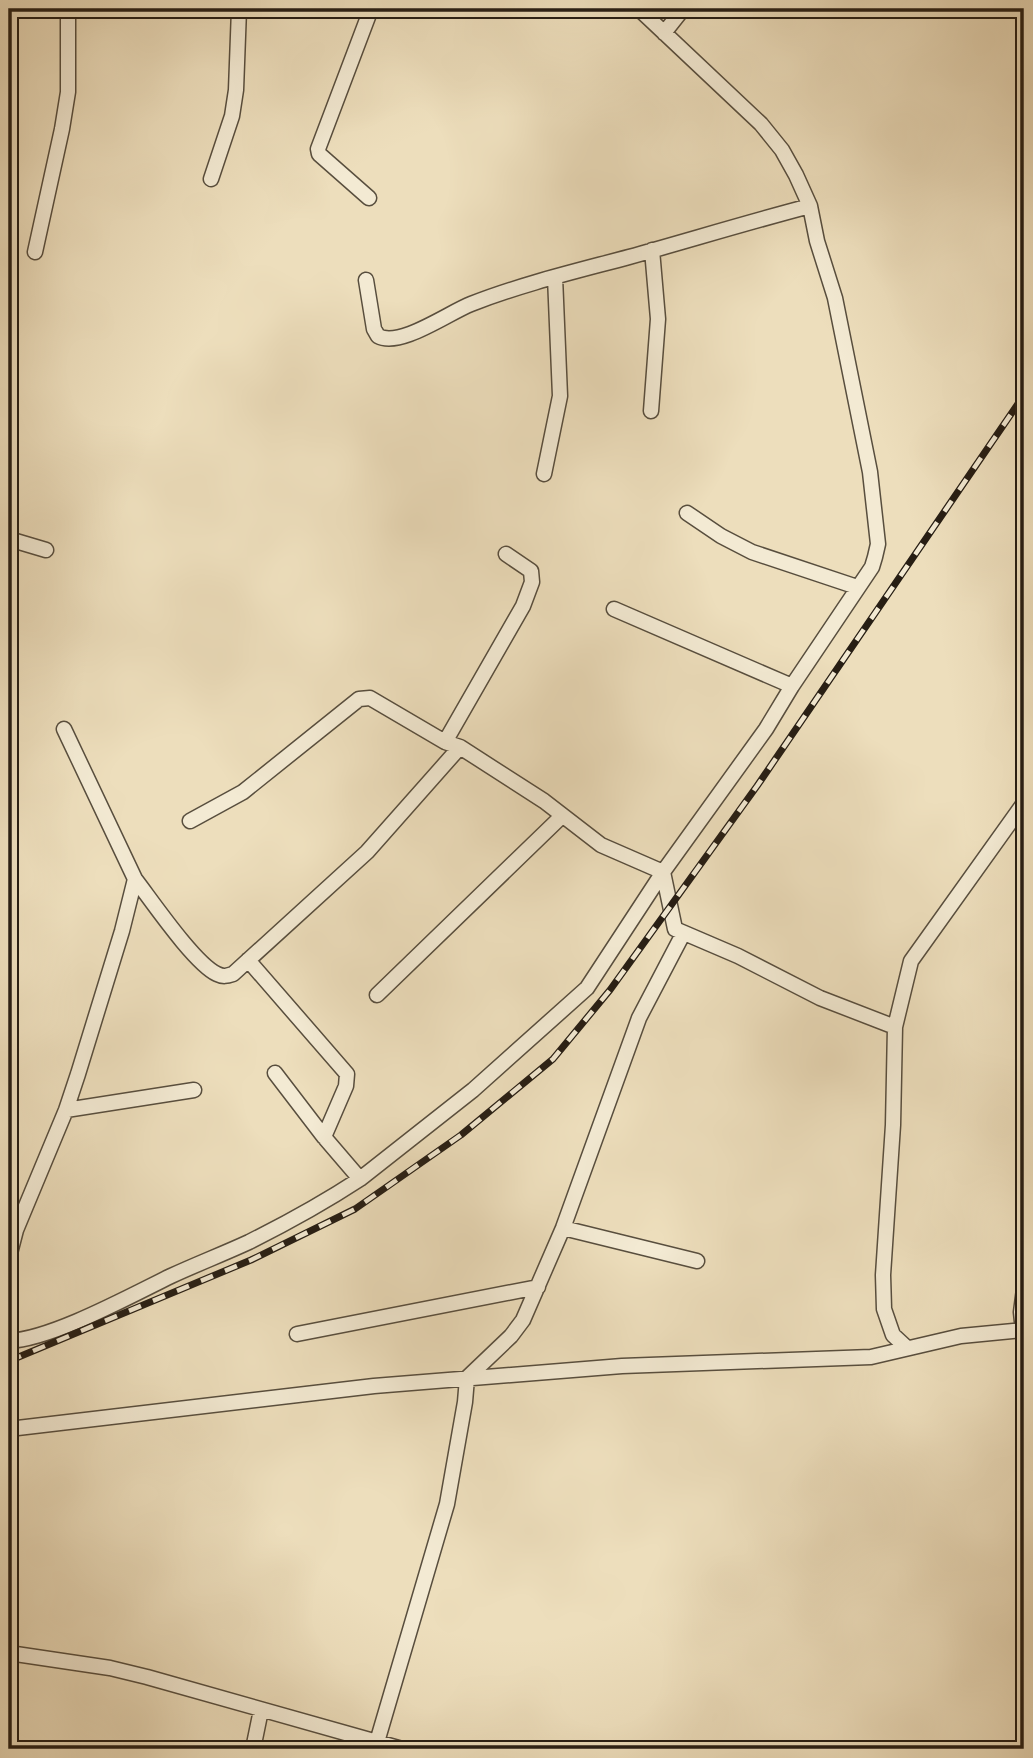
<svg xmlns="http://www.w3.org/2000/svg" width="1033" height="1758" viewBox="0 0 1033 1758" font-family="'IM FELL English',serif">
	<style>
		.lines { fill: none; stroke-linecap: round; stroke-linejoin: round }
		.street-casing { stroke: #584e3e; stroke-width: 17 }
		.street { stroke: #f3ead3; stroke-width: 14 }
		.rail-casing { stroke: #271e14; stroke-width: 7 }
		.rail { stroke: #f3ead3; stroke-width: 4.5; stroke-dasharray: 13; stroke-linecap: butt }
	</style>
	<rect width="100%" height="100%" fill="#eddebc"/>
	<filter id="stains"><feTurbulence type="fractalNoise" baseFrequency=".00286" numOctaves="4"/><feColorMatrix values="0 0 0 0 .2 0 0 0 0 .09 0 0 0 0 .02 0 0 0 .5 -.17"/></filter>
	<radialGradient id="worn" r=".72"><stop offset=".6" stop-color="#630" stop-opacity="0"/><stop offset="1" stop-color="#630" stop-opacity=".3"/></radialGradient>
	<g class="lines">
		<g class="street-casing">
			<path id="street" d="M664,33L683,9
				M211,179L232,116L236,90L239,9
				M369,198L319,154L318,149L371,9
				M35,252L62,129L68,92V9
				M366,280L374,329L378,336C400,348 448,313 471,304C522,284 577,271 629,257C690,240 749,222 810,206
				M651,411L658,319L652,250
				M544,474L560,396L555,277
				M687,513L721,536L752,552L857,587
				M9,539L46,550
				M614,609L792,686
				M445,742L523,606L532,582L531,571L506,554
				M190,821L243,792L359,699L370,698L445,742L460,747L544,801L601,845L663,872L675,929L738,956L820,998L895,1027
				M135,879C152,901 194,963 217,974C223,977 227,976 233,974L367,852L460,747
				M248,960L347,1074L346,1086L324,1137
				M377,995L562,816
				M275,1073L324,1137L360,1179
				M66,1110L194,1090
				M563,1228L697,1261
				M9,1257L16,1230L66,1110L78,1074L122,931L135,879L64,729
				M1023,1331L1021,1312L1024,1289
				M297,1334L538,1287
				M9,1341C52,1339 130,1296 171,1276C197,1264 223,1254 249,1242C287,1223 325,1202 360,1179L473,1090L587,988L663,872L766,729L792,686L872,567L875,557L878,544L870,472L835,298L817,241L810,206L796,175L782,150L761,124L639,9
				M907,1348L893,1335L884,1309L883,1275L893,1125L895,1027L911,961L1024,803
				M9,1429L374,1386L622,1366L871,1357L961,1336L1024,1330
				M9,1653L110,1668L147,1677L402,1749
				M377,1742L447,1504L465,1402L467,1378L511,1336L523,1320L563,1228L639,1018L683,934
				M253,1749L261,1710"/>
		</g>
		<use href="#street" class="street"/>
		<g class="rail-casing">
			<path id="rail" d="M9,1361L251,1260L355,1209L461,1135L553,1059L610,990L757,786L1024,395"/>
		</g>
		<use href="#rail" class="rail"/>
	</g>
	<rect width="1033" height="1758" fill="none" stroke="#eddebc" stroke-width="35"/>
	<rect x="10" y="10" width="1012" height="1737" fill="none" stroke="#271e14" stroke-width="3.5"/>
	<rect x="18" y="18" width="998" height="1723" fill="none" stroke="#271e14" stroke-width="2"/>
	<rect width="100%" height="100%" filter="url(#stains)"/>
	<rect width="100%" height="100%" fill="url(#worn)"/>
</svg>
